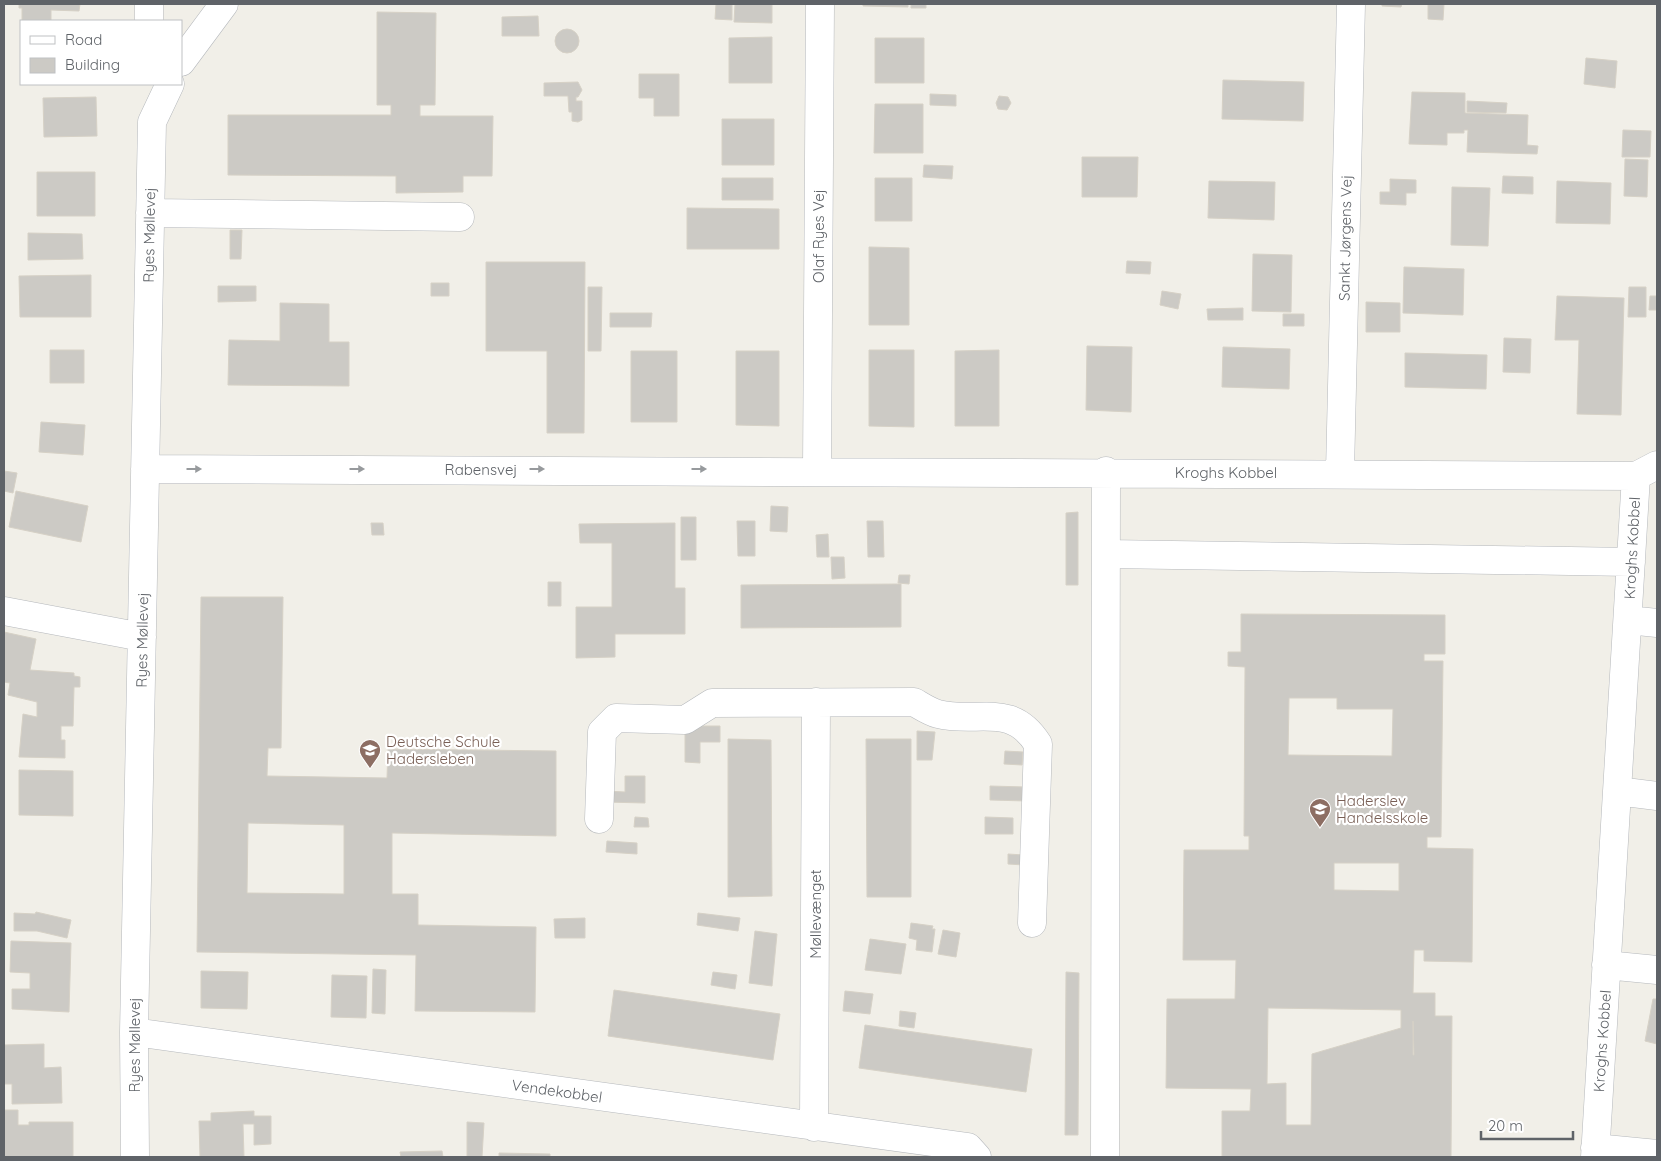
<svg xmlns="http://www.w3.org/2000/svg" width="1661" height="1161" viewBox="0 0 1661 1161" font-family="Quicksand,sans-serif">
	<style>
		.building { fill: #cccac5; stroke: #d6d1c6; fill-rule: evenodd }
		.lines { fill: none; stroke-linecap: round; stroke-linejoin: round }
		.minor-casing { stroke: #b5b8bc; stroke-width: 29 }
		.minor { stroke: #fff; stroke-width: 28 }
		.oneway { fill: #979a9d }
		.labels { text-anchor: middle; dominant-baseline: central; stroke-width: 4.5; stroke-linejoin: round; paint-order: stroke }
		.street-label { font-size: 15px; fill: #5f6368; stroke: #fff }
		.education-label { font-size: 15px; fill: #785e54; stroke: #fff; text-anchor: start }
	</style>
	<rect width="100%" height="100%" fill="#f1efe8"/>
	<path class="building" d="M19,4H80L79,11L51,10V21H22V8H19Z
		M716,4H732V20L715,19Z
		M735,4H772V23L734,22Z
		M863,4H908V7L863,6Z
		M911,4H926V8H911Z
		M1382,4H1402L1401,7L1382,6Z
		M1428,4H1444L1443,20L1428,19Z
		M377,12L436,13L435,105H420V116H493L492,176H463V192L396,193V176L228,175V115H391V105H377Z
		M538,16L539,36H502V17Z
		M555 41a12 12 0 1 1 24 0a12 12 0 1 1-24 0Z
		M772,37V83H729V38Z
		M875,38H924V83H875Z
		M1586,58L1617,61L1615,88L1584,84Z
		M639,74H679V116H654V98H639Z
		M1223,80L1304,82L1303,121L1222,119Z
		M578,82L582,90L578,97H576V101H582V120L578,122L572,121V112H569L568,96H544V83Z
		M1412,92L1465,93V113L1528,115L1527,145L1538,146L1537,154L1467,152L1468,130H1464V133H1447V145L1409,144Z
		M930,94L956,95V106L930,105Z
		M999,96L1008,97L1011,103L1007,110L998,109L996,103Z
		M96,97L97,136L44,137L43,98Z
		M1467,101L1507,103L1506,113L1467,112Z
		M875,104H923V153H874Z
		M722,119H774V165H722Z
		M1623,130L1651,131L1650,157H1622Z
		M1082,157H1138L1137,197H1082Z
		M1625,159L1648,160L1647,197L1624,196Z
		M924,165L953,166L952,179L923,177Z
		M37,172H95V216H37Z
		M1503,176L1533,177V194L1502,193Z
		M722,178H773V200H722Z
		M875,178H912V221H875Z
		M1390,179L1416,180V193H1406V205L1380,204V192H1390Z
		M1209,181L1275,182L1274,220L1208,218Z
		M1557,181L1611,183L1610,224L1556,223Z
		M1452,187L1490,188L1488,246L1451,245Z
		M687,208L779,209V249H687Z
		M230,230H242L241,259H230Z
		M28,233L82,234L83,259L28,260Z
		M869,247L909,248V325H869Z
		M1253,254L1292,255L1291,312L1252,311Z
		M1127,261L1151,262L1150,274L1126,273Z
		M486,262H585L584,433H547V351H486Z
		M1404,267L1464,269L1463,315L1403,313Z
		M91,275V317H20L19,276Z
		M431,283H449V296H431Z
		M218,286H256V301L218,302Z
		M588,287H602L601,351H588Z
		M1629,287H1646V317H1628Z
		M1162,291L1181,294L1178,309L1160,305Z
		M1557,296L1624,298L1621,415L1577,414L1579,340H1555Z
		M1650,296H1657V310H1649Z
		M1366,302L1400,303V332H1366Z
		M280,303L329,304V342H349V386L228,385L229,340L280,341Z
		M1243,308V320H1208L1207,309Z
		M610,313H652L651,327H610Z
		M1283,314H1304V326H1283Z
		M1504,338L1531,339L1530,373L1503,372Z
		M1087,346L1132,347L1131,412L1086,410Z
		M1223,347L1290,349L1289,389L1222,387Z
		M50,350H84V383H50Z
		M869,350H914V427L869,426Z
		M999,350V426H955V351Z
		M631,351H677V422H631Z
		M736,351H779V426L736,425Z
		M1405,353L1487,355L1486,389L1405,387Z
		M41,422L85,425L83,455L39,452Z
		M4,471L17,473L13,493L4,491Z
		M16,491L88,506L81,542L9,527Z
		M771,506L788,507L787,532L770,531Z
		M1078,512V585H1066V513Z
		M681,517H696V560H681Z
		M737,521H755V556H738Z
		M867,521H883L884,557H868Z
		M371,523H383L384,535H372Z
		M675,523V588H685V634H615V657L576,658V607H612V543H580L579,524Z
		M828,534L829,557H817L816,535Z
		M831,557H844L845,578L832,579Z
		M899,575H910L909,584L898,583Z
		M548,582H561V606H548Z
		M901,584V627L741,628V585Z
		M201,597H283L281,748H268L267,776L387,778L388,749L556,751V836L392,833V894H418V925L536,927L535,1012L415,1011L416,955L197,952ZM248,823L344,825V894L247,893Z
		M1241,614L1445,615V654H1424V661H1443L1441,837H1427V848L1473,849L1472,962L1424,961V950H1414L1413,993H1435V1016H1452L1451,1157H1222V1111H1250L1251,1089L1166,1088L1167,999H1235L1236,960H1183L1184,850H1249V836H1244L1245,667L1228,666V652H1241ZM1289,698H1337V709H1393L1392,756L1288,755ZM1334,863H1399V891L1334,890ZM1268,1008L1401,1010V1028L1312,1054L1311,1125H1286V1083L1267,1084ZM1413,1021L1414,1055H1413Z
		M4,632L36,639L30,670L74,673V676L80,677V687H74L73,726H61V740H65V758L19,757L23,714L37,717V702L8,695L10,683L4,682Z
		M685,726H720V742H700V763L685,762Z
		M917,731L935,732L932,760H917Z
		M728,739L771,740L772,896L728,897Z
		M866,739H911V897H867Z
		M1005,751L1023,752L1022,765L1004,764Z
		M19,770L73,771V816L19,815Z
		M625,776H645V803L605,802L606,791L625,792Z
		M990,786L1026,787V801L990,800Z
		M635,817L648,818L649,827H634Z
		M985,817L1013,818V834H985Z
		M607,841L637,843V854L606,852Z
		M1008,854L1024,855V865L1008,864Z
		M36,912L71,920L67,938L37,931H14V913L35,914Z
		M698,913L740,918L738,931L697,925Z
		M585,918V938H555L554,919Z
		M911,923L933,926L932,929H935L932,952L916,950L917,940L909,938Z
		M943,930L960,933L956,957L938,954Z
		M755,931L777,934L772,986L749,983Z
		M870,939L906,944L901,974L865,970Z
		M11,941L71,943L69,1012L12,1009V989H30V973L10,972Z
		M373,969L386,970L385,1014L372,1013Z
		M201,971L248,972L247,1009L201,1008Z
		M713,972L737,975L735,989L711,985Z
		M1066,972L1079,973L1078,1135H1065Z
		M332,975L367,976L366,1018L331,1017Z
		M614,990L780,1014L773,1060L608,1036Z
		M845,991L873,994L870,1014L843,1011Z
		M1653,999H1657V1044L1645,1041Z
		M900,1011L916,1013L914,1028L899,1026Z
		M865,1025L1032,1049L1026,1092L859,1068Z
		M44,1044V1068L61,1067L62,1103L12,1104V1084H4V1045Z
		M4,1110H18V1125H29V1122H73V1157H4Z
		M254,1111V1116H271V1144L254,1145V1124H243L244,1157H200L199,1121H211V1113Z
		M467,1122L484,1123L482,1157H467Z
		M442,1151L443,1157H401L400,1152Z
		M499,1153L550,1154V1157H499Z"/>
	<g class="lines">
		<g class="minor-casing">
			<path id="minor" d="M149,4V21
				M181,62L224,4
				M150,213L460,217
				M145,469C642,469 1139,469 1636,476L1595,1157
				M817,469L820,4
				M1340,472L1351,4
				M1636,476L1657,465
				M1107,554L1631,562
				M4,611L142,637
				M1628,620L1657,623
				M1617,791L1657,796
				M599,819L602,732L616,718L685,720L712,703L914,702C921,706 930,712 938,714C978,724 1011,701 1038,744L1032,923
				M1606,965L1657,970
				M134,1032L968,1147L977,1157
				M814,1127L816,702
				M1595,1148L1657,1154
				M135,1157L134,1032L152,122L170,84
				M1105,1157L1106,471"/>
		</g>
		<use href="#minor" class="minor"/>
	</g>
	<defs><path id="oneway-solid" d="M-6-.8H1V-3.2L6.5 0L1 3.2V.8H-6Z" transform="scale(1.25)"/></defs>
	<g class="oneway">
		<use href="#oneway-solid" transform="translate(194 469)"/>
		<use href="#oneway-solid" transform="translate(357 469)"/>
		<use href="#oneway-solid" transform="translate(537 469)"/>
		<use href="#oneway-solid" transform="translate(699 469)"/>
	</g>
	<defs>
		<g id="school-pin" transform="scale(1.125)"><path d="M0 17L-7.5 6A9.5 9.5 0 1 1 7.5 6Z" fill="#8d6e63" stroke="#fff"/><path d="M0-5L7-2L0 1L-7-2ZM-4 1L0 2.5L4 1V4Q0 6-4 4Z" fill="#fff"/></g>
	</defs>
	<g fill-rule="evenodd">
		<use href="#school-pin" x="370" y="750"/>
		<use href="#school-pin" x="1320" y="809"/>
	</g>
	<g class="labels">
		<g class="street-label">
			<text transform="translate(149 235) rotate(-89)">Ryes Møllevej</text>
			<text transform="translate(818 236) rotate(-90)">Olaf Ryes Vej</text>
			<text transform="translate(1345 238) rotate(-89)">Sankt Jørgens Vej</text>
			<text x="481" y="469">Rabensvej</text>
			<text x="1226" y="472">Kroghs Kobbel</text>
			<text transform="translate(1632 548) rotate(-87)">Kroghs Kobbel</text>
			<text transform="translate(142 640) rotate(-89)">Ryes Møllevej</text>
			<text transform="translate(815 914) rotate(-90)">Møllevænget</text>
			<text transform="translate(1602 1041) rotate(-86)">Kroghs Kobbel</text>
			<text transform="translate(134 1045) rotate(-90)">Ryes Møllevej</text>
			<text transform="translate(557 1091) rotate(8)">Vendekobbel</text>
		</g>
		<g class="education-label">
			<text x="386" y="741">Deutsche Schule<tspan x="386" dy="17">Hadersleben</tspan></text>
			<text x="1336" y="800">Haderslev<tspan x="1336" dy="17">Handelsskole</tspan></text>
		</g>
	</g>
	<rect width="1661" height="1161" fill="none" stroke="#5f6368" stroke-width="10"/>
	<rect x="20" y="20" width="162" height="65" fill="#ffffff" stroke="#bfc1c3"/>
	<rect x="30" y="36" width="25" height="8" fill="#ffffff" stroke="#bfc1c3"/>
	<text x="65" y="45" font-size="15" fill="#5f6368">Road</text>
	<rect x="30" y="58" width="25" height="15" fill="#cccac5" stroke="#bfc1c3"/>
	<text x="65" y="70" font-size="15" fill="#5f6368">Building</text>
	<path d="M1481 1131v8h92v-8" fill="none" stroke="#5f6368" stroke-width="2.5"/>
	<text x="1488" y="1131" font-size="15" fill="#5f6368" stroke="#ffffff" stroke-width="4" paint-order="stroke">20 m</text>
</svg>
